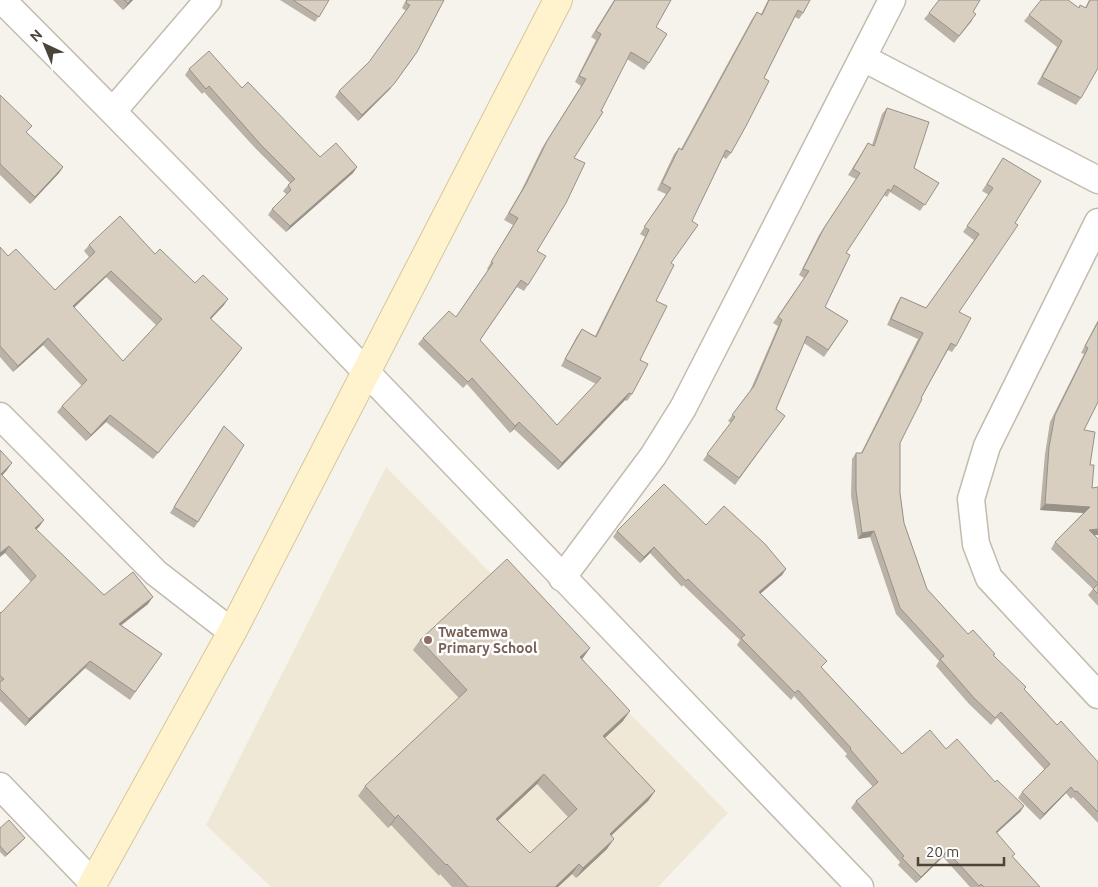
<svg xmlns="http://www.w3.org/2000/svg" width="1098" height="887" viewBox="0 0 1098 887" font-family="Ubuntu,sans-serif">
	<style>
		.education { fill: #efe8d6 }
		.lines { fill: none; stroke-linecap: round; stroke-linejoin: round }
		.minor-casing { stroke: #c2bbae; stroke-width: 29 }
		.secondary-casing { stroke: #d6c79b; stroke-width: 30 }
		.minor { stroke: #fff; stroke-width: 26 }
		.secondary { stroke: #fff3cd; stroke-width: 28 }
		.wall { fill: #bab2a6; fill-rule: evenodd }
		.shaded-wall { fill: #979187 }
		.building { fill: #d8cfc1; stroke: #979187; fill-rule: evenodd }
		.education-dot { fill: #8d6e63; stroke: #fff; stroke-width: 2 }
		.labels { text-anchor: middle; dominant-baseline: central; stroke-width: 5; stroke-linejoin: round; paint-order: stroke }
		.education-label { font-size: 14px; font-weight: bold; fill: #785e54; stroke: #fff; text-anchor: start }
	</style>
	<rect width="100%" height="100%" fill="#f6f3ec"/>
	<path class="education" d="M386,467L728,813L658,887H271L206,825Z"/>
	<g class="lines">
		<g class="minor-casing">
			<path id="minor" d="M2,0C293,291 575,591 860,887
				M863,58L1098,180
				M113,111L208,0
				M1098,222L987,446L971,499L976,544L989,578L1098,695
				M0,416L156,573L232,632
				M562,578L653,456L683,408L892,0
				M0,786L93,883"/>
		</g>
		<g class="secondary-casing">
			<path id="secondary" d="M91,887L232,632L558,0"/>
		</g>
		<use href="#minor" class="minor"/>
		<use href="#secondary" class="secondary"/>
	</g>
	<path class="wall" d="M113,0H133L123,10Z
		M280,0H329L315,22Z
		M406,0H444L413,58L390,89L358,121L335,97L339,91L369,62L406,11L402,8Z
		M614,0H671L656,27L649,63L644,70L627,59L574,158L537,251L528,285L524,291L517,287L480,340L557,425L596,384L561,366L577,336L582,329L595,336L645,237L640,234L666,194L657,190L674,154L679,148L681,149L752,19L757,12L761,14L768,0H810L803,13L799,19L795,17L764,78L731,153L726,159L723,157L671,263L656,301L632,394L627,401L625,400L558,470L514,429L510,433L467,384L463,388L418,344L423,338L456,317L488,270L487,269L513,225L504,220L521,191L542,148L581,86L575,82L596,40L591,37Z
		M1089,0H1098L1081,98L1076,105L1037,84L1057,47L1024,21L1029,15L1085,8Z
		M973,12L972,21L954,43L924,19L929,13Z
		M189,69L242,88L320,157L357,167L353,173L286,232L268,215L272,209L287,195L283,191L290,183L257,150L204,92L202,94L185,75Z
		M0,95L27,133L63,167L59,173L30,204L0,175Z
		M887,108L914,168L939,183L920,211L890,192L887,197L884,195L846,253L825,307L848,321L824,357L804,343L776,409L785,416L735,485L703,460L731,423L728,421L750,391L778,326L773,323L804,278L799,275L819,235L856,179L848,175L868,143L872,145L882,114Z
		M1003,158L959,312L956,346L952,352L948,350L921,398L900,443V493L904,523L927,589L968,634L994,656L1057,725L1098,762V823L1073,797L1071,799L1066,793L1040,820L1018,798L1022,792L1045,770L997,718L991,725L969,704L936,666L939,661L896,614L870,537L858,539L851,496L852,459L856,453H861L918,339L887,325L897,303L901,297L926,308L974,240L963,232L989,195L982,191Z
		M89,245L155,254L195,283L224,305L211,319L242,348L153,459L106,422L86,441L57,412L62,406L82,386L43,345L13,372L0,357V247L8,256L55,290L89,257L84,251ZM106,277L156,325L123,361L74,308Z
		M1098,320V402L1084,430L1090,465L1095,535L1098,539V606L1088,595L1093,589L1051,549L1055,542L1083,513L1040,510L1045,454L1050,422L1084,354L1081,353Z
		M224,426L198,522L194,528L170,513Z
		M0,450L7,470L2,475L44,520L36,530L104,595L148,604L121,625L162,654L130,700L85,668L25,726L0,701V612L1,613L31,582L5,553Z
		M706,525L786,569L782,575L760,594L822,668L902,754L946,749L995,782L1024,806L1020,812L997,833L1013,857L1040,887H970L943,857L916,883L898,865L900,862L851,808L856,801L873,787L845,756L847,754L794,696L791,700L737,645L740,640L683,585L682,587L650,553L640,563L613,537L617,531Z
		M420,640L582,658L623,721L605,738L655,791L648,801L611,836L607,849L576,878L572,874L558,887H452L440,874L439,876L391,825L388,828L358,796L365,786L459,698L413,650ZM537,784L568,817L530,853L498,820Z
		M0,828L25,838L22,841L5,857L0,852Z"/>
	<path class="shaded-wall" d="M131,0H133L123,10L128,3Z
		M413,58L390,89L358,121L362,115Z
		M63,167L59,173L30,204L35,197Z
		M357,167L353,173L286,232L290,226Z
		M111,271L106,277L68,313L73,306Z
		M228,299L224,305L205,325L210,318Z
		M48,338L43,345L13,372L18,366Z
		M242,348L237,355L153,459L158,453Z
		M629,393L625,400L558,470L562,463Z
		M110,415L106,422L86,441L91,435Z
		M519,422L514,429L510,433L515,426Z
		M12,463L7,470L0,478V476Z
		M1045,504L1090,507L1085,513L1040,510Z
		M44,520L39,527L30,535L35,528Z
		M1098,529V535L1085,536L1089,530Z
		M874,531L870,537L858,539L862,533Z
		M9,546L5,553L0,557V553Z
		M654,547L650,553L640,563L644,557Z
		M786,569L782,575L754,599L759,592Z
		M153,597L148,604L114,631L119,624Z
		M590,648L583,658L573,667L580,657Z
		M90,661L85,668L25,726L29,719Z
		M630,711L623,721L596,746L603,736Z
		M544,774L537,784L489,829L496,819Z
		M1071,787L1066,793L1040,820L1044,814Z
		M655,791L648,801L602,844L610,834Z
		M1024,806L1020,812L991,838L996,832Z
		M398,815L391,825L388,828L395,818Z
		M25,838L22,841L5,857L7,854Z
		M614,839L607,849L576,878L583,868Z
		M947,851L943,857L916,883L921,877Z
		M579,864L572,874L558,887H555Z"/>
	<path class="building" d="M124,0H131L128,3Z
		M293,0H329L319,17Z
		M407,0H444L417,52L394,84L362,115L339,91L369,62L410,5L406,3Z
		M615,0H671L656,27L667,34L649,63L631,52L601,111L603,112L574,158L585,163L566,203L537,251L546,256L528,285L521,280L480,340L557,425L601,378L565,359L582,329L596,337L649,230L644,227L671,188L662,183L679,148L682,150L757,12L762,15L769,0H810L803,13L798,10L764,78L769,81L746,126L731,153L726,150L692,221L698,225L671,263L674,265L656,301L667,306L640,360L648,364L632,394L629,393L562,463L519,422L515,426L472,378L468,382L423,338L449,311L456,317L493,263L491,262L518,218L509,213L526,184L547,141L586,79L579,76L601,34L596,31Z
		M939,0H980L973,12L976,14L959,36L929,13Z
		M1041,0H1068L1079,8L1080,5L1086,8L1090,0H1098V68L1081,98L1042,77L1062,41L1029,15Z
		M209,51L242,88L248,82L320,157L336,143L357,167L290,226L272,209L291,190L288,185L295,179L261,145L209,86L206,89L189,69Z
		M0,95L32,126L26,132L63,167L35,197L0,164Z
		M887,108L929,122L914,168L939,183L925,205L894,185L891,191L888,189L846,253L850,255L825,307L848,321L828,350L807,336L776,409L785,416L739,478L707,454L735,417L732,415L754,386L782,320L778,317L809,271L803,269L824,228L860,173L853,169L868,143L874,146Z
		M1003,158L1041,181L1015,223L1018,225L959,312L971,318L956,346L951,343L921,398L922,399L900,443V493L904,523L927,589L968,634L973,630L995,654L993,655L1026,687L1024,689L1057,725L1061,721L1098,762V812L1077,791L1075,792L1071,787L1044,814L1022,792L1050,764L1001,712L995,718L974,698L940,659L944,656L900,608L874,531L862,533L856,490V453H862L923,333L891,319L901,297L926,308L979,234L967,226L993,188L987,184Z
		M120,216L155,254L160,249L195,283L203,275L228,299L210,318L242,348L158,453L110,415L91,435L62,406L87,380L48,338L18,366L0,346V247L8,256L16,249L55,290L95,252L89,245ZM111,271L162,319L123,361L73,306Z
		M1098,322V402L1084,430L1095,432L1090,465H1094L1092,488L1098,487V529L1089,530L1098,539V583L1055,542L1090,507L1045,504L1049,447L1055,415L1088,348L1085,346Z
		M224,426L244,445L198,522L174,507Z
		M0,450L12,463L1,474L44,520L35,528L104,595L133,572L153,597L119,624L162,654L135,692L90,661L29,719L0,689V682L4,679L0,676V612L1,613L36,576L9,546L0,553Z
		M664,484L706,525L724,506L765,544L786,569L759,592L827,661L821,667L902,754L930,730L946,749L957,739L995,782L997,780L1024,806L996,832L1015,854L1012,856L1040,887H984L981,884L979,886L947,851L921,877L902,858L904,856L856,801L878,782L850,749L851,748L798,690L795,693L741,638L745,635L688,579L686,581L654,547L644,557L617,531Z
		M507,559L590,648L580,657L630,711L603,736L655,791L610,834L614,839L583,868L579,864L555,887H468L447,864L446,865L398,815L395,818L365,786L467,690L420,640ZM544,774L577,809L530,853L496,819Z
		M1098,584V594L1093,589Z
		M9,820L25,838L7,854L0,846V828Z"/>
	<circle class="education-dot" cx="428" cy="640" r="5"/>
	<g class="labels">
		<g class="education-label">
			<text x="438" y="632">Twatemwa<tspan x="438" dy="16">Primary School</tspan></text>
		</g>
	</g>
	<g transform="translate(45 45) rotate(316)" stroke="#ffffff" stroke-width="4" paint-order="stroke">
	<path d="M0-4L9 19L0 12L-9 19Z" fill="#4b4439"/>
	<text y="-8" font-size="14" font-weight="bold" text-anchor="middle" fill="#4b4439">N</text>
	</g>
	<path d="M918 857v8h86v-8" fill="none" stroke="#4b4439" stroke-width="2.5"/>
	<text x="926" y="857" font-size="15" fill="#4b4439" stroke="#ffffff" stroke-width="4" paint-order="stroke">20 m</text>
</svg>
